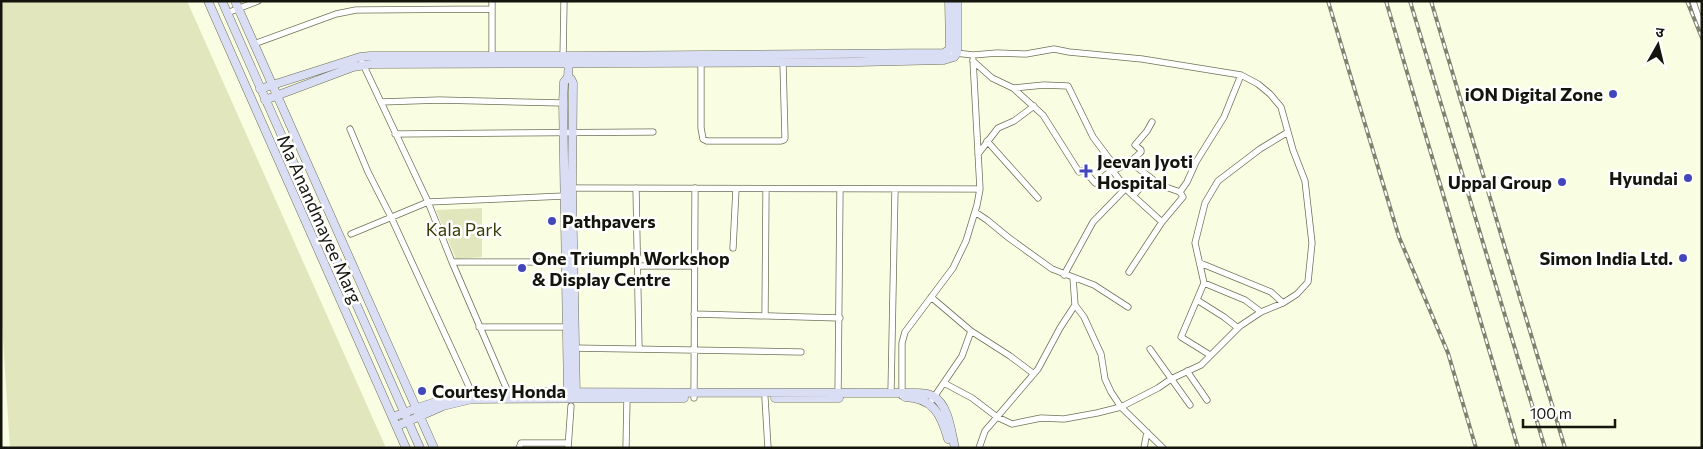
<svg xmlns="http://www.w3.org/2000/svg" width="1703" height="449" font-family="Commissioner,'Noto Sans Devanagari',sans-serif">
<rect width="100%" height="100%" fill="#f9fde1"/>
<path fill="#e1e6bc" d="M1,1H187L386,448H10L1,307Z
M482,208V257L456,259L436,210Z"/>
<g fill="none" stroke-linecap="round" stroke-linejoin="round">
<g stroke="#6e7159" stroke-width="7">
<path id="street" d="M492,1V56
M1693,1L1702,29
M227,13L258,1
M254,44L336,14L356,10L492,9
M563,59L564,1
M973,61L992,78L1013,88L1044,85L1068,86L1093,137L1117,169L1130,162L1160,185L1180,192L1187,182L1196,162L1224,117L1241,75
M362,62L428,202L452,262L508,392
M701,63V128L703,139L707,141H781L784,140L785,138L783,63
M1013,88L1043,115L1079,172L1084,170L1095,183L1115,168
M381,102L439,100L563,103
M350,129L368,172L391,217L472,393
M395,134L653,132
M987,141L1038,198
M978,154L998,128L1014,121L1034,106
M1130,162L1141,152V150L1135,145L1147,131L1152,122
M1112,170L1129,192L1162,222
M569,188L980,189
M636,188L639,349
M1133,196L1150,177
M975,212L987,220L1009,238L1052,269L1094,285L1128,307
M351,234L428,202L564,196
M733,248L736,189
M452,262H566
M1200,263L1271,292L1283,303
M638,266H694
M1129,272L1162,222L1183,197L1180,192
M1064,275L1093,222L1126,188
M1073,278L1075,305L1084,317L1101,354L1105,379L1111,392L1121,407L1163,448
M1204,283L1245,300L1261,312
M931,297L971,331L1010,356L1034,374
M1197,300L1224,317L1238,328
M694,314L840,318
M765,316L766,189
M479,327H567
M572,348L801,352
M1150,349L1190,405
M1210,355L1181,337L1204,283L1195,243L1205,203L1218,181L1260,149L1288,132
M1187,371L1207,400
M944,383L972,398L997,417L1012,424L1041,418L1064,419L1097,413L1121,407L1158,388L1171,379L1201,365L1240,326L1261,312L1283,303L1297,294L1308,282L1312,243L1305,181L1293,150L1281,107L1270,94L1258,84L1241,75L1142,59L1069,52L1054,49L1026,54L997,53L973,55L947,52
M891,392L895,189
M838,396L840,189
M902,396V343L905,332L953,268L966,241L977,205L980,189L973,60
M694,398L695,188
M765,398L768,448
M932,400L962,356L971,331
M519,448L521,443H568
M568,448L571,406
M626,448L627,398
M979,448L985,431L1038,369L1060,328L1075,305
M1144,448L1147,432"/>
</g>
<g stroke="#6e7159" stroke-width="9">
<path id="secondary" d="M208,1L406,448
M222,1L420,448
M235,1L434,448
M568,77L571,79L573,83L572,188L576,396
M260,89L360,57L370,56H580L944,53L950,49L949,1
M265,100L353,67L372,64L859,62L944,60L954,57L957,53V1
M568,396L563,103L564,82L568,77L569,60
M905,397C933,398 941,414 948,439
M775,398H839
M393,417C418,408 442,398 469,394C482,392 495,392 508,392L917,393C923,393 929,394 933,396C949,405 951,432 955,448
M397,426L443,406L472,399L684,398"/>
</g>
<use href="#street" stroke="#fff" stroke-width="5.5"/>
<use href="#secondary" stroke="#dadef4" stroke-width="8"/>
<g stroke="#808270" stroke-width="4">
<path id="rail" d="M1328,1L1399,237L1448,353L1476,448
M1386,1L1518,448
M1410,1L1545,448
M1431,1L1565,448
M1687,1L1702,38"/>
</g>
<use href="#rail" stroke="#fff" stroke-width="2" stroke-dasharray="5.5" stroke-linecap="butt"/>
</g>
<g fill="#4246bb" stroke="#fff" stroke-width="2">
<circle cx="1613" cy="94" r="5"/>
<path d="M1083.5 163.5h5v5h5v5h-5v5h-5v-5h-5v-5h5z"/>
<circle cx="1688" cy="178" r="5"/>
<circle cx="1562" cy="182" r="5"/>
<circle cx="552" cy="221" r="5"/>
<circle cx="1683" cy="258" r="5"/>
<circle cx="522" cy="268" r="5"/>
<circle cx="422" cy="391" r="5"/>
</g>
<g text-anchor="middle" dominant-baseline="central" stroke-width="5" stroke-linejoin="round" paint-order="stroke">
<g font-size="18" font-weight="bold" fill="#14150c" stroke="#fff" text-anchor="end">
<text x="1603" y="94">iON Digital Zone</text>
<text x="1097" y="161" text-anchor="start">Jeevan Jyoti<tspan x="1097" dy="21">Hospital</tspan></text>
<text x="1678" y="178">Hyundai</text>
<text x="1552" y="182">Uppal Group</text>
<text x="562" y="221" text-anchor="start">Pathpavers</text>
<text x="532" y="258" text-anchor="start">One Triumph Workshop<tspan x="532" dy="21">&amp; Display Centre</tspan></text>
<text x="1673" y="258">Simon India Ltd.</text>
<text x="432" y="391" text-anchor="start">Courtesy Honda</text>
</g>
<g font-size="18" fill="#14150c" stroke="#fff">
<text transform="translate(320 219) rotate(66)">Ma Anandmayee Marg</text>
</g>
<g font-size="18" fill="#373a02" stroke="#fff">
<text x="464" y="229">Kala Park</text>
</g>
</g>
<rect width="1703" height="449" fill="none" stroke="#14150c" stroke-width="5"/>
<g transform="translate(1658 45) rotate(8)" stroke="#ffffff" stroke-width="4" paint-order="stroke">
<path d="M0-4L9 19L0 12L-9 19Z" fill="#14150c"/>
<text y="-8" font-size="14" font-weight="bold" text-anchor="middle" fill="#14150c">उ</text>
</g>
<path d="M1523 419v8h92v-8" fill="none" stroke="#14150c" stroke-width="2.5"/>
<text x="1530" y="419" font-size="15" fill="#14150c" stroke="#ffffff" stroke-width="4" paint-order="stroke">100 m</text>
</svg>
